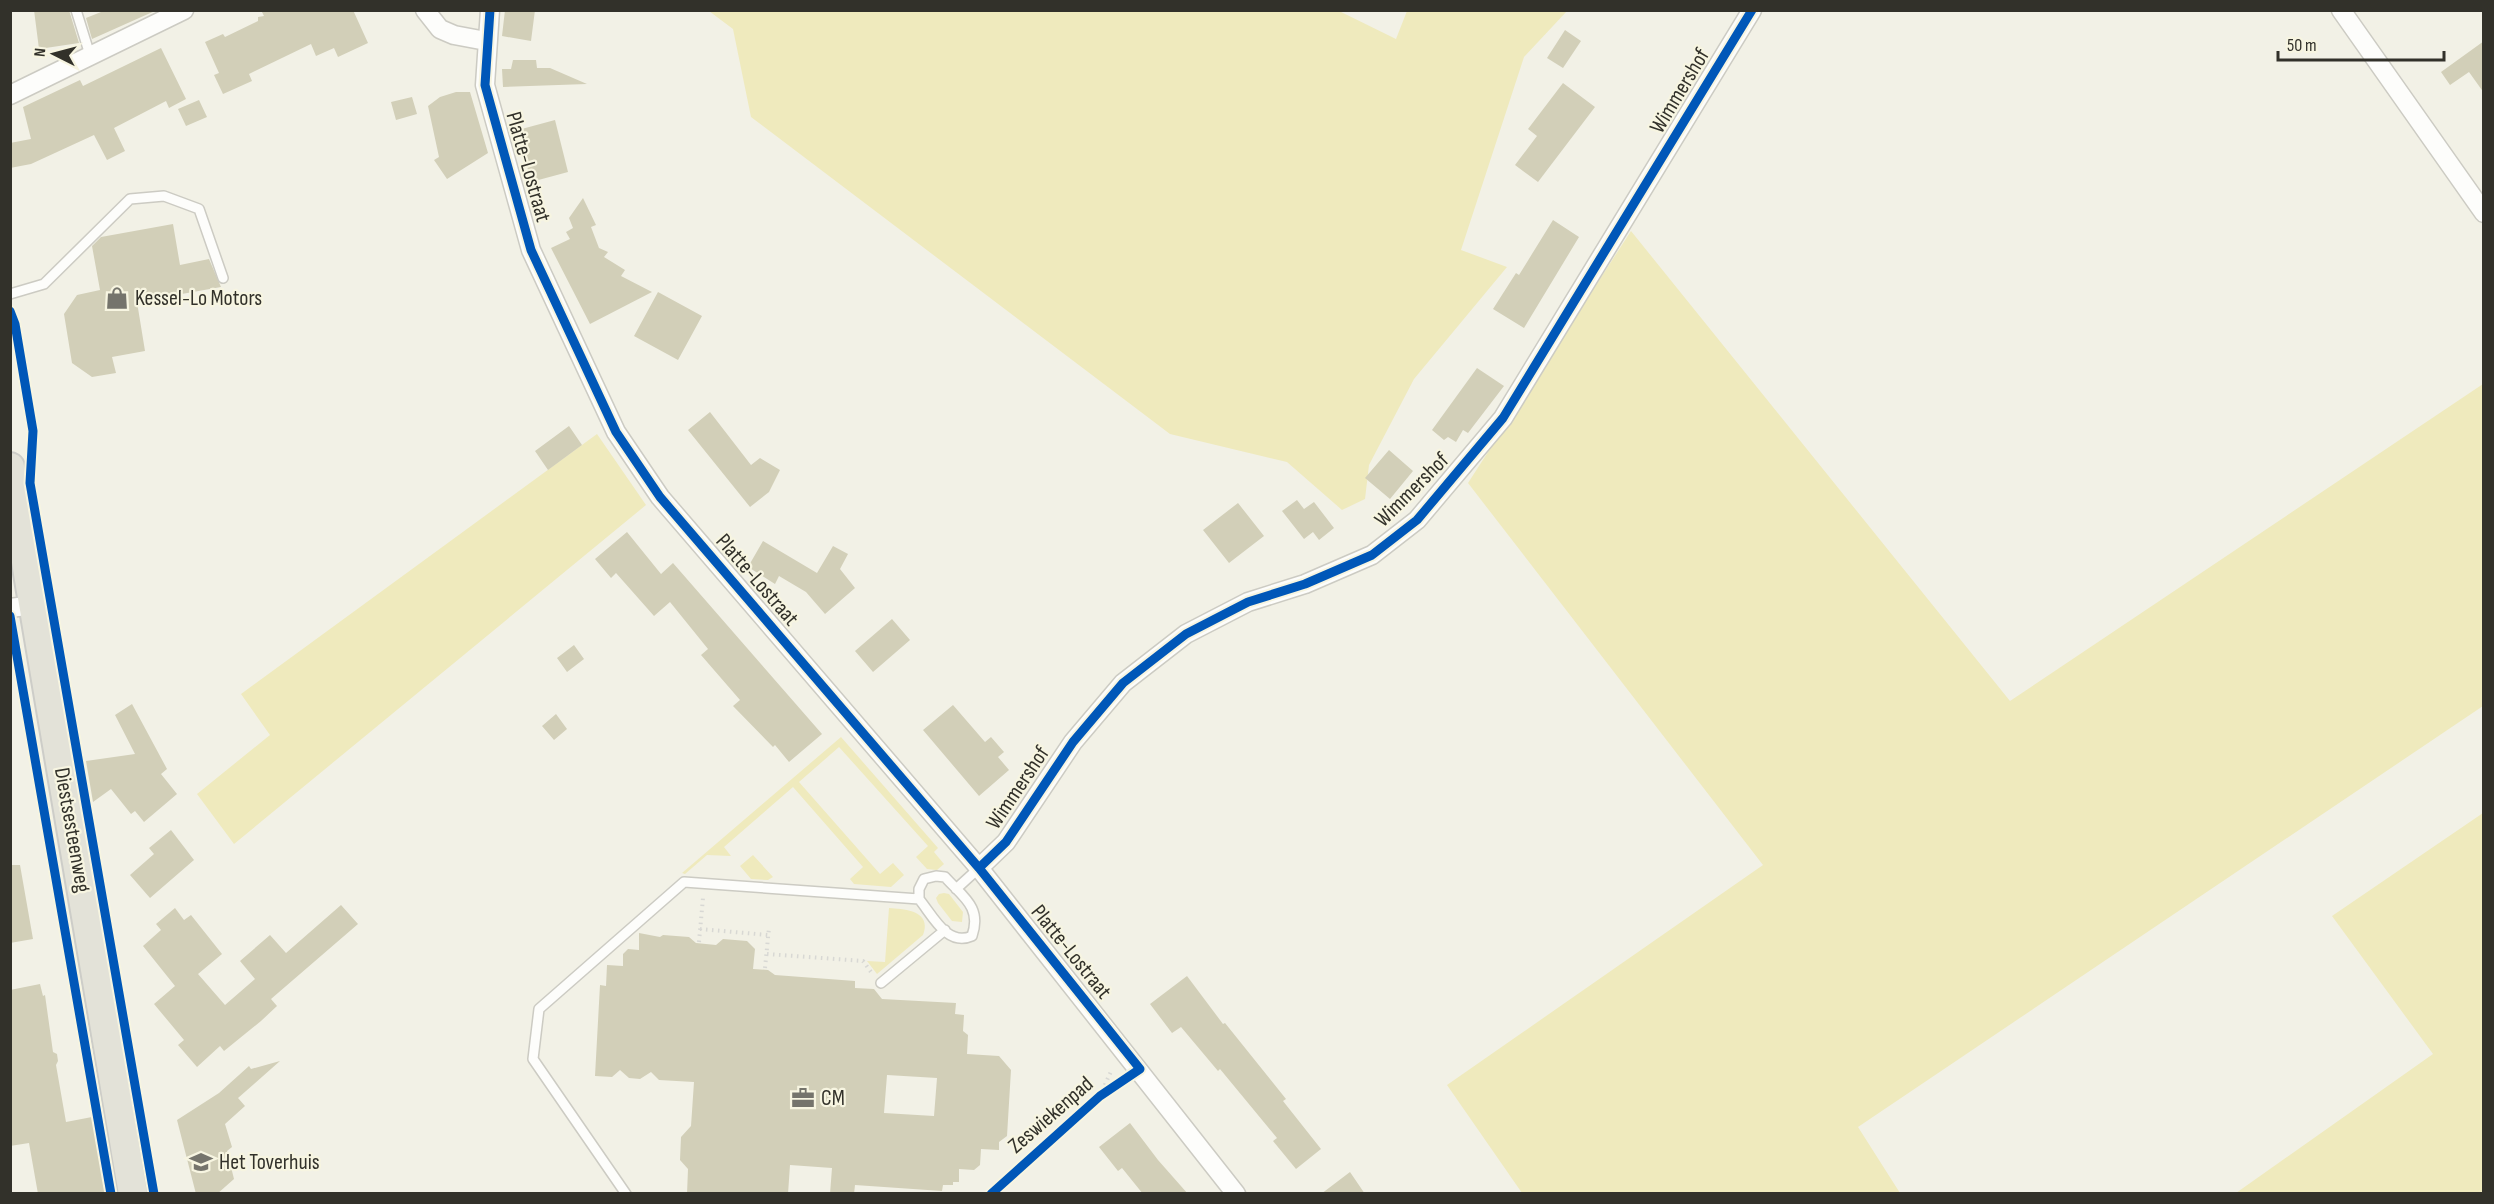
<svg xmlns="http://www.w3.org/2000/svg" width="2494" height="1204" font-family="'Sofia Sans Condensed',sans-serif">
<rect width="100%" height="100%" fill="#f2f1e6"/>
<path fill="#efeabd" d="M1337,10L1396,39L1407,11H1567L1524,57L1461,250L1507,267L1414,379L1369,465L1365,499L1342,510L1287,462L1170,434L751,117L733,29L709,11Z
M1631,231L2010,701L2483,384V706L1858,1127L1900,1193H1522L1447,1085L1763,865L1468,483Z
M597,434L646,505L234,844L197,794L270,735L241,694Z
M841,737L938,848L934,852L944,864L937,870L927,869L916,857L928,846L839,747L799,782L880,874L893,863L904,875L891,887L854,884L850,879L863,867L793,787L724,847L731,856L707,855L685,874L682,873Z
M2483,813V1193H2236L2433,1054L2332,916Z
M753,855L773,877L768,880L751,879L740,866Z
M944,893L949,894L963,912L962,922L952,921L938,903L936,898L939,894Z
M889,908C906,909 932,911 923,935L877,974L867,961L885,962Z"/>
<path fill="#d2cfb8" fill-rule="evenodd" d="M34,10H69L79,43L39,49Z
M106,10H157L92,39L86,18Z
M261,10H353L368,43L338,57L334,48L316,56L311,44L249,74L252,81L223,94L214,75L219,73L205,42L223,34L225,37L258,21V17L264,16Z
M505,10H535L531,41L502,36Z
M1565,30L1581,41L1563,68L1547,58Z
M2484,41V93L2469,72L2450,85L2441,72Z
M161,48L186,99L169,108L166,101L114,128L125,151L107,160L94,135L31,164L10,168V143L31,139L23,107L80,80L83,86Z
M513,60H536L537,68H550L587,84L503,87L502,69H511Z
M1563,83L1595,107L1538,182L1515,165L1537,136L1528,129Z
M456,92H470L488,153L447,179L434,160L439,157L428,106L440,97Z
M412,97L417,114L396,120L391,102Z
M199,100L207,117L186,126L178,109Z
M555,120L568,172L531,182L518,130Z
M583,198L596,225L591,227L599,248L608,252L604,257L625,270L621,276L652,292L590,324L551,248L570,239L566,232L573,228L569,218Z
M1553,220L1579,237L1524,328L1493,309L1516,273L1519,275Z
M173,224L180,265L209,259L221,287L137,302L145,351L112,357L116,373L92,377L72,363L64,314L77,295L100,290L92,246L101,237Z
M658,292L702,316L678,360L634,336Z
M1477,368L1504,386L1468,433L1463,430L1456,442L1448,437L1444,440L1432,430Z
M710,412L751,465L760,458L780,470L769,492L750,507L688,430Z
M569,426L582,445L548,470L535,451Z
M1389,450L1413,471L1390,499L1365,478Z
M1297,500L1304,509L1314,502L1334,528L1319,540L1313,532L1304,539L1282,511Z
M1238,503L1264,536L1229,563L1203,530Z
M627,532L661,574L673,563L822,734L789,762L775,745L773,747L733,706L740,700L701,655L708,649L670,602L654,616L616,573L611,578L595,559Z
M763,541L817,573L833,546L848,554L840,569L855,588L825,614L806,592L779,576L775,584L748,567Z
M892,619L910,640L873,672L855,651Z
M574,645L584,659L567,672L557,658Z
M132,704L167,769L161,774L177,794L144,822L135,811L131,814L111,789L93,802L86,761L135,754L115,715Z
M953,705L985,742L991,737L1004,752L998,757L1009,770L979,796L923,730Z
M556,714L567,729L554,740L542,726Z
M171,830L194,860L150,898L130,875L154,854L149,848Z
M10,865H20L33,939L10,943Z
M341,905L358,924L271,999L277,1006L261,1021L224,1051L220,1046L197,1067L178,1045L184,1040L154,1004L175,986L143,946L161,930L156,924L175,908L184,920L191,915L222,954L198,974L225,1005L255,979L240,961L270,935L286,953Z
M639,933L660,937L663,935L689,937L696,943L716,945L723,939L747,941L755,949L753,969L768,970L775,975L855,981V988L874,989L882,999L956,1003L955,1014L964,1015L963,1031L968,1035L967,1054L999,1056L1011,1070L1007,1136L999,1142V1150L981,1149L980,1165L974,1170L959,1169V1182H953V1185H943L942,1191L855,1185L854,1194H830L832,1168L790,1165L788,1194H687L688,1169L680,1160L681,1137L691,1126L694,1082L659,1080L651,1072L640,1079L629,1078L620,1070L612,1077L595,1076L600,985L606,986L607,965L623,966V954L628,949L639,950ZM887,1075L937,1078L934,1116L884,1113Z
M1187,976L1223,1024L1225,1023L1286,1099L1283,1101L1321,1149L1296,1169L1273,1141L1277,1138L1220,1069L1218,1071L1181,1027L1172,1033L1150,1004Z
M40,984L43,996L45,995L53,1052L57,1054L58,1061L56,1065L66,1122L92,1117L105,1194H38L29,1143L10,1146V990Z
M280,1061L238,1098L245,1106L225,1124L232,1147L227,1151L234,1179L217,1194H196L177,1120L219,1093L249,1066L251,1069Z
M1130,1123L1158,1160L1188,1194H1143L1122,1168L1118,1171L1099,1147Z
M1350,1172L1365,1194H1321Z"/>
<g fill="none" stroke-linecap="round" stroke-linejoin="round">
<g stroke="#cccbc3" stroke-width="12">
<path id="service" d="M76,10L90,55
M10,294L44,284L130,199L164,196L199,209L223,278
M936,876L945,877C963,897 982,907 972,936C947,947 933,916 919,899V889L924,879Z
M956,889L979,868
M881,983L945,930
M626,1194L533,1059L539,1009L684,882L919,899"/>
</g>
<g stroke="#cccbc3" stroke-width="21">
<path id="minor" d="M425,10L440,29L454,35L486,41
M490,10L485,85L531,250L616,432L660,497L979,868L1236,1194
M2341,10L2484,213
M10,95L184,10
M10,608L34,605
M979,868L1006,842L1073,742L1123,683L1186,634L1248,602L1305,584L1372,555L1417,520L1503,418L1752,10"/>
</g>
<g stroke="#cdcdc8" stroke-width="32">
<path id="primary" d="M10,467L133,1194"/>
</g>
<path stroke="#d8d8d4" stroke-width="4" stroke-dasharray="1.5 4.5" stroke-linecap="butt" d="M700,929L768,935
M699,942L703,898
M767,954L863,961L871,972
M765,968L769,928
M1100,1096L1112,1069"/>
<use href="#service" stroke="#fdfdfb" stroke-width="9"/>
<use href="#minor" stroke="#fdfdfb" stroke-width="18"/>
<use href="#primary" stroke="#e3e2d8" stroke-width="28"/>
<g stroke="#f7f5e1" stroke-width="13">
<path id="cycleway" d="M490,10L485,85L531,250L616,432L660,497L979,868L1140,1069L1100,1096L991,1194
M10,311L15,324L33,431L30,483L154,1194
M10,616L111,1194
M979,868L1006,842L1073,742L1123,683L1186,634L1248,602L1305,584L1372,555L1417,520L1503,418L1752,10"/>
</g>
<use href="#cycleway" stroke="#0057b8" stroke-width="9"/>
</g>
<defs>
<g id="shop-bare" transform="scale(1.8)"><path d="M-5-2.5h2.3a2.7 3.5 0 0 1 5.4 0H5L5.5 6h-11ZM-1.5-2.5h3a1.5 2.3 0 0 0-3 0Z" fill="#75746c" stroke="#f7f5e1" stroke-width="2.5" paint-order="stroke"/></g>
<g id="office-bare" transform="scale(1.8)"><path d="M-6-3h4V-5.5h4V-3h4V5H-6ZM-1-4.5V-3h2v-1.5ZM-6 0V1H6V0Z" fill="#75746c" stroke="#f7f5e1" stroke-width="2.5" paint-order="stroke"/></g>
<g id="school-bare" transform="scale(1.8)"><path d="M0-5L7-2L0 1L-7-2ZM-4 1L0 2.5L4 1V4Q0 6-4 4Z" fill="#75746c" stroke="#f7f5e1" stroke-width="2.5" paint-order="stroke"/></g>
</defs>
<g fill-rule="evenodd">
<use href="#shop-bare" x="117" y="298"/>
<use href="#office-bare" x="803" y="1098"/>
<use href="#school-bare" x="201" y="1162"/>
</g>
<g text-anchor="middle" dominant-baseline="central" stroke-width="4.5" stroke-linejoin="round" paint-order="stroke">
<g font-size="22" fill="#32312a" stroke="#f7f5e1">
<text transform="translate(1680 91) rotate(-59)">Wimmershof</text>
<text transform="translate(528 167) rotate(74)">Platte-Lostraat</text>
<text transform="translate(1412 490) rotate(-45)">Wimmershof</text>
<text transform="translate(757 580) rotate(49)">Platte-Lostraat</text>
<text transform="translate(1018 788) rotate(-56)">Wimmershof</text>
<text transform="translate(72 830) rotate(80)">Diestsesteenweg</text>
<text transform="translate(1071 952) rotate(51)">Platte-Lostraat</text>
<text transform="translate(1051 1115) rotate(-41)">Zeswiekenpad</text>
</g>
<g font-size="22" fill="#32312a" stroke="#f7f5e1" text-anchor="start">
<text x="135" y="298">Kessel-Lo Motors</text>
<text x="821" y="1098">CM</text>
<text x="219" y="1162">Het Toverhuis</text>
</g>
</g>
<rect width="2494" height="1204" fill="none" stroke="#32312a" stroke-width="24"/>
<g transform="translate(54 54) rotate(276)" stroke="#f7f5e1" stroke-width="4.5" paint-order="stroke">
<path d="M0-4.5L10 22L0 15L-10 22Z" fill="#32312a"/>
<text y="-9" font-size="16" font-weight="bold" text-anchor="middle" fill="#32312a">N</text>
</g>
<path d="M2278 51v9h166v-9" fill="none" stroke="#32312a" stroke-width="3"/>
<text x="2287" y="51" font-size="18" fill="#32312a" stroke="#f7f5e1" stroke-width="4.5" paint-order="stroke">50 m</text>
</svg>
